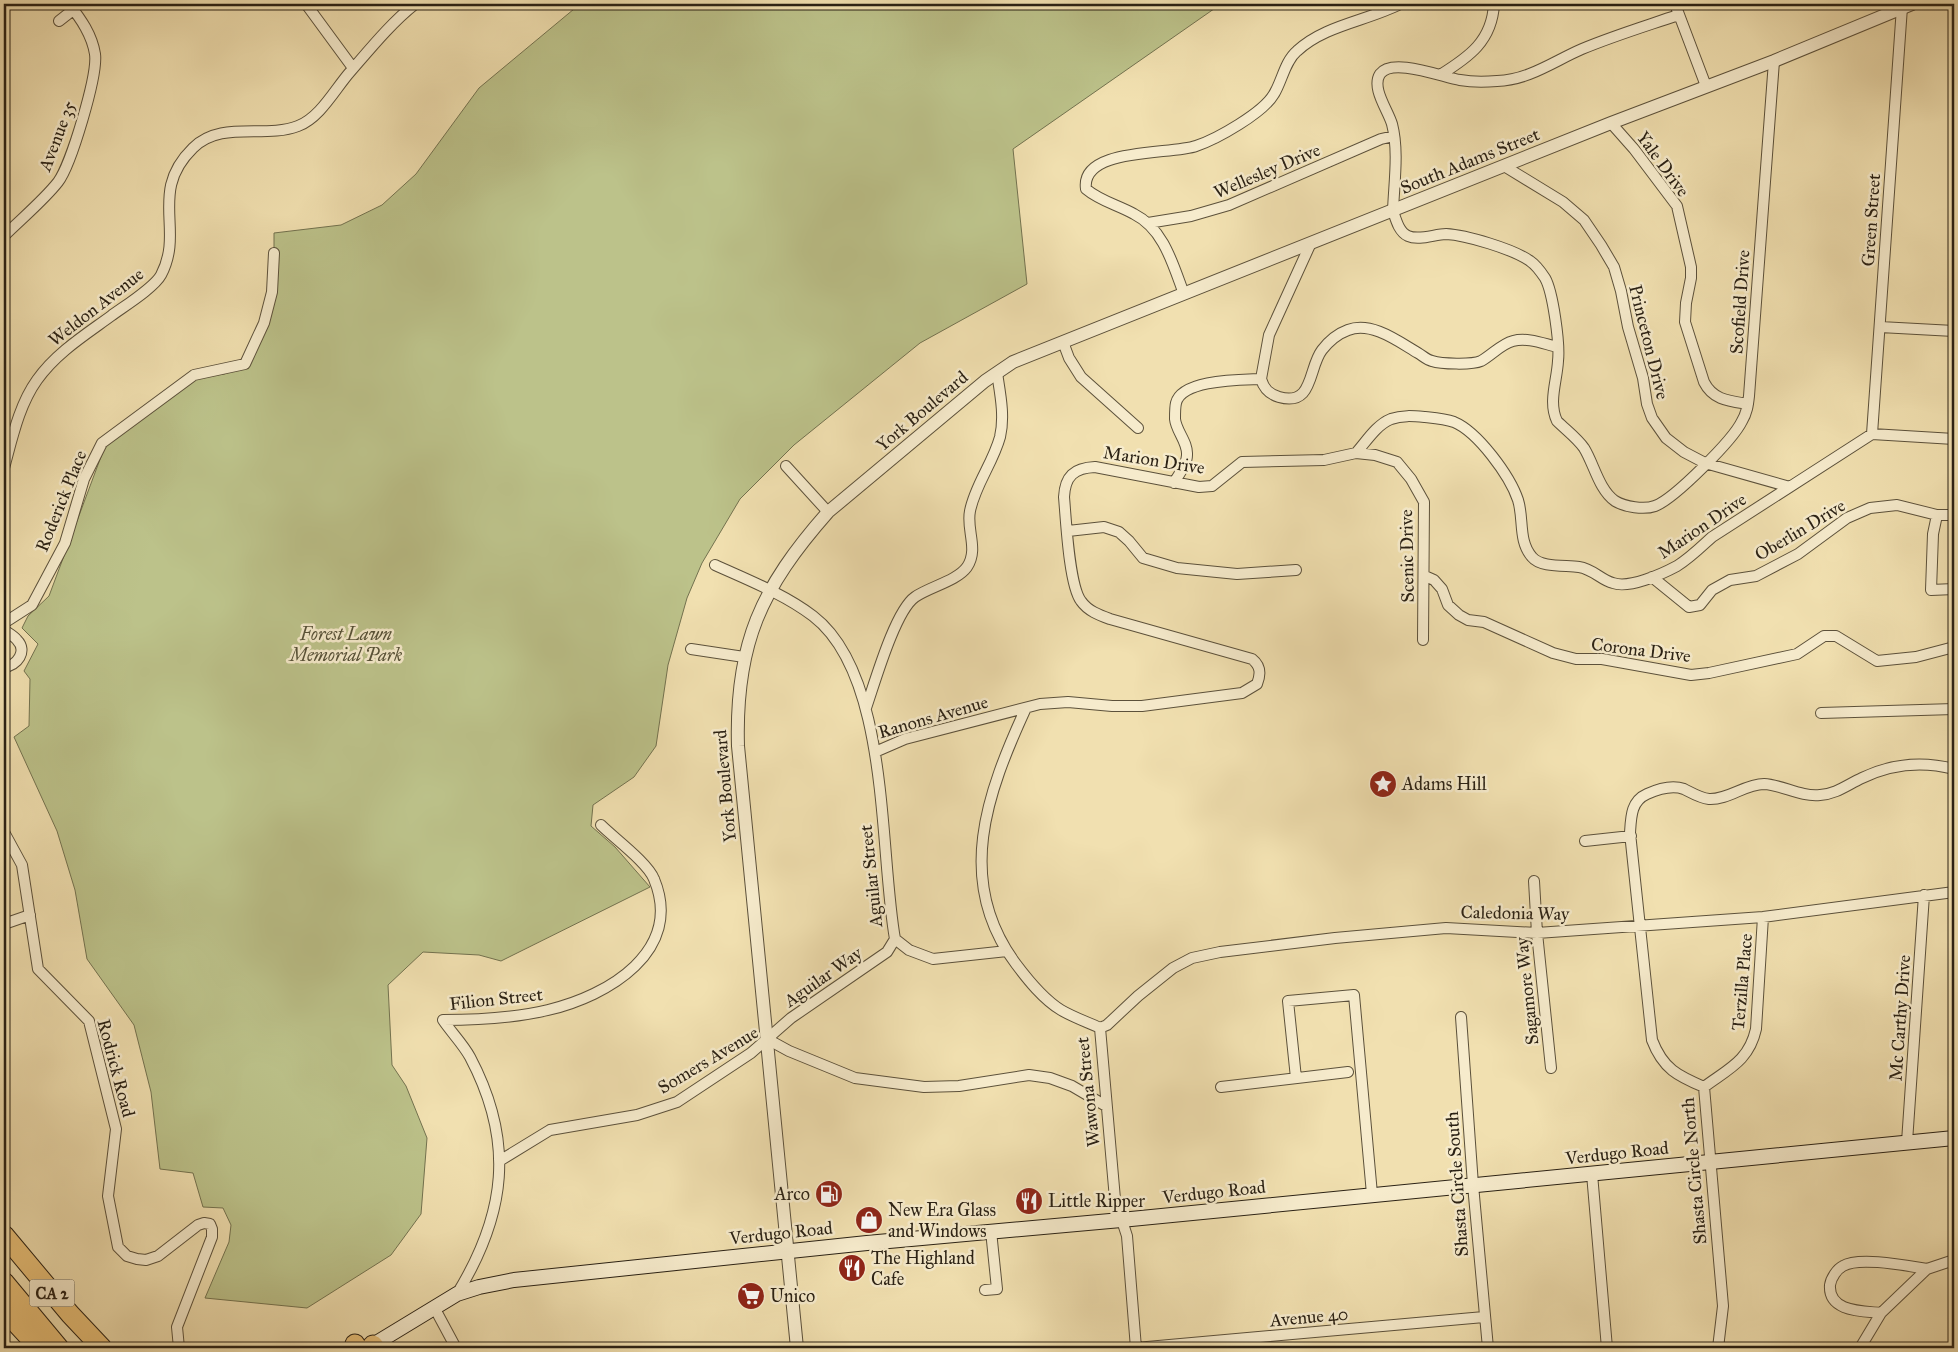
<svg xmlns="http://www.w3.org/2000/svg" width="1958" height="1352" font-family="'IM FELL Great Primer',serif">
<rect width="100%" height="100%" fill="#f1e0b0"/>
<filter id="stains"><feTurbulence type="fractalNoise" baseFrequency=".004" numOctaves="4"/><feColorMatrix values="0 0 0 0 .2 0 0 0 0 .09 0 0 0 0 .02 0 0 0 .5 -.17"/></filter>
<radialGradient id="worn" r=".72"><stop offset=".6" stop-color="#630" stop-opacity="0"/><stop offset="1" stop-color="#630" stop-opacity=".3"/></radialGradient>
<path fill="#bcc28a" stroke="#73724f" d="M580,4H1221L1013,149L1027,284L920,343L794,445L740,499L702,563L687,598L668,665L656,746L634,777L593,805L591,826L615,847L650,887L501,961L479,955L423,952L388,985L392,1065L406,1086L427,1138L421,1214L391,1255L307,1308L205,1298L229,1242L231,1225L223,1208L203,1207L193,1173L160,1169L151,1092L134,1025L87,959L75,890L57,831L14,737L29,726L30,679L24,671L38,644L22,628L28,616L49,596L105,446L196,377L224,374L238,369L254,350L274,278V233L341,225L382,205L416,174L479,88Z"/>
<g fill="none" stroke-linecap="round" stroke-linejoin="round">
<g stroke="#5c513b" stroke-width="12">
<path id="minor" d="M306,4L353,68
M1675,4L1706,86
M1678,15C1646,26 1613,36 1582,49C1554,61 1529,80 1497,81C1485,82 1471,82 1460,80C1442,77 1392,57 1380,74C1371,88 1388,110 1392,124C1399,151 1394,183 1393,211C1396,220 1399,232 1408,236C1419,241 1435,234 1446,234C1466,235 1513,249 1530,261C1536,265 1541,272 1545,278C1553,292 1560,344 1558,361C1557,381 1548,402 1557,421C1566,430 1577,438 1584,448C1594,464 1599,490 1615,501C1625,507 1644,510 1655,506C1674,499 1733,440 1742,421C1747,413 1748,405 1749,396L1774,61
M59,21L73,10
M1440,75C1469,57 1492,41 1494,4
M1611,123L1634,149L1677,206L1691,267V278L1686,303L1685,322L1704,382C1713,400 1729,401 1748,404
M1504,166L1563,202L1584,220L1601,245L1614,267L1621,291L1628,327L1643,378L1647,404L1652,418L1666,438L1684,452L1705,463L1790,487
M1148,223L1191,216L1229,205L1381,139L1394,136
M4,236C20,220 44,200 58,182C71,165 98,75 95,54C92,35 81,19 69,4
M1184,294C1173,265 1164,229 1134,214C1118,205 1100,201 1086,189C1080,147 1171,155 1196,146C1217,139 1263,113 1274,94C1282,81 1285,61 1297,51C1325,25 1367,21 1400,4
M1880,327L1954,331
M1063,342L1069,358L1081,377L1138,428
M1261,379C1264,389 1269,394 1279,397C1314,407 1308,368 1322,350C1329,341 1337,334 1348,330C1372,321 1399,342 1418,353C1423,356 1427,360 1432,361C1441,364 1472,365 1481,361C1492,355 1501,344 1513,341C1528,337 1544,344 1558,347
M1872,434L1902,7
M1356,453C1366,442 1376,425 1391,419C1402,415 1413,416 1425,417C1434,418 1445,419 1454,422C1478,432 1510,476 1518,500C1524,519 1518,541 1532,557C1541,568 1566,565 1579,567C1593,569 1601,580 1613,583C1629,589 1662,574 1677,566C1690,558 1701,547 1712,537L1872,434L1954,439
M786,466L828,512
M4,468C12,439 19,405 37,380C56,353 85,335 111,316C123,307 154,288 161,275C185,230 148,192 193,148C221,120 264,139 298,126C320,118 335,89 350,72C370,49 391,23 415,4
M1174,483C1178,475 1187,465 1187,455C1188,442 1176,431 1175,419C1175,414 1175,407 1176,403C1182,379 1242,380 1261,379L1269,335L1310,245
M1937,515L1933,534L1931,590L1954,589
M1068,531L1104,527L1119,532L1129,541L1143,558L1177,568L1237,574L1296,570
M715,565C748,580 784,594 813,616C890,675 879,849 895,939L909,950L933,959L1007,951
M1425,576L1434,580L1442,589L1448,605L1459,615L1468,620L1484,622L1553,653L1576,659H1602L1691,675L1709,673L1797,654L1824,636H1836L1877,661L1916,657L1954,647
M1652,577L1689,607L1700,605L1712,590L1730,580L1756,576L1798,554L1847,518L1870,508L1897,505L1937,515H1954
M4,623L32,605L65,543L84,479L102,443L194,375L245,364L264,323L272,292L274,253
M4,630C8,633 14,636 17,640C28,651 17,666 4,667
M691,649L744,657
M866,708C875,682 895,611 915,597C929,587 957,581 967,567C979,549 966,530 970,511C975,485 993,463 1000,437C1005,416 1000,393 997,373
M1026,708C987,793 954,881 1016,964C1028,980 1043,999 1061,1010C1073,1017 1087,1022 1100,1028L1115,1199L1127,1236L1136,1348
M1821,713L1954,709
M875,752L905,739L1040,704L1068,702L1112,706H1142L1242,693L1257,684C1261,674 1261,666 1252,659L1110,619C1099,615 1088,611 1081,601C1069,585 1066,519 1064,497C1065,476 1074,468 1095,467L1199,487L1212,486L1242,462L1324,460L1356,453L1375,455L1397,462L1411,479L1424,502L1423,640
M4,832L22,865L38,969L89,1021L116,1129L108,1196L118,1247L127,1256L137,1259L146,1260L158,1256L198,1225L204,1223L210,1224L212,1229V1237L177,1327L179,1348
M1585,841L1631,836
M1534,881L1537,933L1551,1068
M4,924L30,915
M1461,1017L1473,1185L1488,1348
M1100,1028L1107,1025L1138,996L1173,968L1192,958L1220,952L1335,938L1446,928L1537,933L1763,917L1954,892
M767,1039L789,1051L855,1078L924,1087L959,1086L1029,1075L1050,1078L1072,1086L1106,1106
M1296,1078L1288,1001L1354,995L1372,1194
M1221,1087L1348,1072
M1704,1087C1678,1076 1663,1069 1652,1040L1630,833C1631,817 1631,801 1647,794C1658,789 1673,785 1684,789C1692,793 1700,798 1709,799C1728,800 1745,784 1764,784C1783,785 1800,797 1820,795C1836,794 1847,785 1862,778C1891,764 1923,761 1954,769
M1704,1087L1723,1306L1718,1348
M1704,1087C1728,1069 1749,1061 1756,1029L1763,917
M1907,1142L1924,895
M501,1160L550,1130L637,1115L677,1102L751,1053L791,1018L887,952L895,939
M1592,1174L1607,1348
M985,1290L997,1289L991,1231
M457,1294C506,1214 515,1142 470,1057C463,1044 451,1032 443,1020C478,1020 514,1018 548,1010C608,996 684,951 654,879C648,863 614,838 601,825
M434,1307L456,1348
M1881,1313C1862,1311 1828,1312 1830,1285C1831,1278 1837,1269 1843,1266C1859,1256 1908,1266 1927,1269
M1136,1348L1484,1317
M1860,1348L1881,1313L1927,1269L1954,1260"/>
</g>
<g stroke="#5c513b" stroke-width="14">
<path id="tertiary" d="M797,1348L738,746C735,644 761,588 828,512L985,381L1013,362L1611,123L1774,61L1912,4"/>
</g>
<g stroke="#2a2114" stroke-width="16">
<path id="secondary" d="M371,1348L373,1345L457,1294L479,1287L514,1280L867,1243L1121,1220L1954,1138"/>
</g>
<g stroke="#2a2114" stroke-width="21">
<path id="motorway" d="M4,1235L70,1314L102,1348
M4,1282L59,1348
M4,1310L39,1348
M355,1344L357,1348
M373,1345L375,1348"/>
</g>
<use href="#minor" stroke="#f6ebcc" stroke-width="10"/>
<use href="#tertiary" stroke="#f6ebcc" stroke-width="12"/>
<use href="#secondary" stroke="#f6ebcc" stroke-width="14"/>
<use href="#motorway" stroke="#e8c078" stroke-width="19"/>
</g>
<defs>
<g id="sight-disc" transform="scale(1.4375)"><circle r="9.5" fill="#8f2418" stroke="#f6ebcc"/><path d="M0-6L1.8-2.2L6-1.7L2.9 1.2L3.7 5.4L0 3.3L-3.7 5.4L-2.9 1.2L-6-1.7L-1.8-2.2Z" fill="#fff"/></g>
<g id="fuel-disc" transform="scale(1.4375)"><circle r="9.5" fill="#8f2418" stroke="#f6ebcc"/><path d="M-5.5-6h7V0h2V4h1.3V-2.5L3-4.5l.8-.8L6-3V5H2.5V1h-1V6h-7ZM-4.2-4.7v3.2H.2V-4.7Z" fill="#fff"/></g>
<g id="restaurant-disc" transform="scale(1.4375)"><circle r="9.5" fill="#8f2418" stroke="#f6ebcc"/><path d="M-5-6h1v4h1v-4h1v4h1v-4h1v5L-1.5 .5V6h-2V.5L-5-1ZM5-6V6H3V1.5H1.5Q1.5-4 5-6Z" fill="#fff"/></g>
<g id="shop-disc" transform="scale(1.4375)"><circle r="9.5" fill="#8f2418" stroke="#f6ebcc"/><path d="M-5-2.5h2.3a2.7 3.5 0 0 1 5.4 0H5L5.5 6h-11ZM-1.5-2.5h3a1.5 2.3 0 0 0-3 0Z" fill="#fff"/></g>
<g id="supermarket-disc" transform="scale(1.4375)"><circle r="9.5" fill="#8f2418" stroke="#f6ebcc"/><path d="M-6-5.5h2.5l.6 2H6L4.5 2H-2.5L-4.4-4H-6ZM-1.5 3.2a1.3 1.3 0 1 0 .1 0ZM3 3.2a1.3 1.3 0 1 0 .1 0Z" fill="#fff"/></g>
</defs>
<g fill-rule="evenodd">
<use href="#sight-disc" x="1383" y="784"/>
<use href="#fuel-disc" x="829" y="1194"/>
<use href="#restaurant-disc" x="1029" y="1201"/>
<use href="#shop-disc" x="869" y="1220"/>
<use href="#restaurant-disc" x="852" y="1268"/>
<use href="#supermarket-disc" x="751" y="1296"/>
</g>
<g text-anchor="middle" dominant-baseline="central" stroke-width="5" stroke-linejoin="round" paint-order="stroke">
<rect fill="#f6ebcc" stroke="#675e4b" stroke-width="1" x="29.5" y="1279.5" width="45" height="27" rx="4"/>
<g font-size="16" font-weight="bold" fill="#2a2114">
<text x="52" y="1293">CA 2</text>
</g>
<g font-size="18" fill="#2a2114" stroke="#f6ebcc">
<text transform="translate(57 136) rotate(-69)">Avenue 35</text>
<text transform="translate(1470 161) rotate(-22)">South Adams Street</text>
<text transform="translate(1663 164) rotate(54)">Yale Drive</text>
<text transform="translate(1267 171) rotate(-23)">Wellesley Drive</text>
<text transform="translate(1871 220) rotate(-86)">Green Street</text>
<text transform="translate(1740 302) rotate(-86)">Scofield Drive</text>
<text transform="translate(96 307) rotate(-38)">Weldon Avenue</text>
<text transform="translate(1649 342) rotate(76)">Princeton Drive</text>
<text transform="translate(922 411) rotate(-40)">York Boulevard</text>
<text transform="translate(1154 460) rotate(9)">Marion Drive</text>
<text transform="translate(61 501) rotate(-68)">Roderick Place</text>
<text transform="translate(1702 526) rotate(-34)">Marion Drive</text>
<text transform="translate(1800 530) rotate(-31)">Oberlin Drive</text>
<text transform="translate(1407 556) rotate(-91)">Scenic Drive</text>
<text transform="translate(1641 650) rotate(7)">Corona Drive</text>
<text transform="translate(933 717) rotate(-16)">Ranons Avenue</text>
<text transform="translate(725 786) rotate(-95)">York Boulevard</text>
<text transform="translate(871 876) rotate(-96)">Aguilar Street</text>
<text transform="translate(1515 913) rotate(1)">Caledonia Way</text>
<text transform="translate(823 977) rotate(-35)">Aguilar Way</text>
<text transform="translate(1742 982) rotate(-85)">Terzilla Place</text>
<text transform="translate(1527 991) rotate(-96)">Sagamore Way</text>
<text transform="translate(496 999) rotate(-6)">Filion Street</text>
<text transform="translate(1900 1018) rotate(-86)">Mc Carthy Drive</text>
<text transform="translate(708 1060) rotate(-31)">Somers Avenue</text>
<text transform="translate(116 1068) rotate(75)">Rodrick Road</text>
<text transform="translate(1088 1092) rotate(-96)">Wawona Street</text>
<text transform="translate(1617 1153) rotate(-6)">Verdugo Road</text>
<text transform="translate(1694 1171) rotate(-95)">Shasta Circle North</text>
<text transform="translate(1457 1184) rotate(-94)">Shasta Circle South</text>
<text transform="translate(1214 1192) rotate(-6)">Verdugo Road</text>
<text transform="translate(781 1233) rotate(-6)">Verdugo Road</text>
<text transform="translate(1309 1317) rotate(-5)">Avenue 40</text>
</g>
<g font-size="18" font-style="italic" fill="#565137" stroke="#f6ebcc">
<text x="346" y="634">Forest Lawn<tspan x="346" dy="21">Memorial Park</tspan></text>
</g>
<g font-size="18" fill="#2a2114" stroke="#f6ebcc" text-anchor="start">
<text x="1402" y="784">Adams Hill</text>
<text x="810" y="1194" text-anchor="end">Arco</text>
<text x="1048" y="1201">Little Ripper</text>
<text x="888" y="1210">New Era Glass<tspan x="888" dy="21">and Windows</tspan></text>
<text x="871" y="1258">The Highland<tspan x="871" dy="21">Cafe</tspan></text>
<text x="770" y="1296">Unico</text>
</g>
</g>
<rect width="1958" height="1352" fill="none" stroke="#f1e0b0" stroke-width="20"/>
<rect x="5" y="5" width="1948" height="1342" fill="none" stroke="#2a2114" stroke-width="2.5"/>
<rect x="10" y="10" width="1938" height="1332" fill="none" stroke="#2a2114"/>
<rect width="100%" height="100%" filter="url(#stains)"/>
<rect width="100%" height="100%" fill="url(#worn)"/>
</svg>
